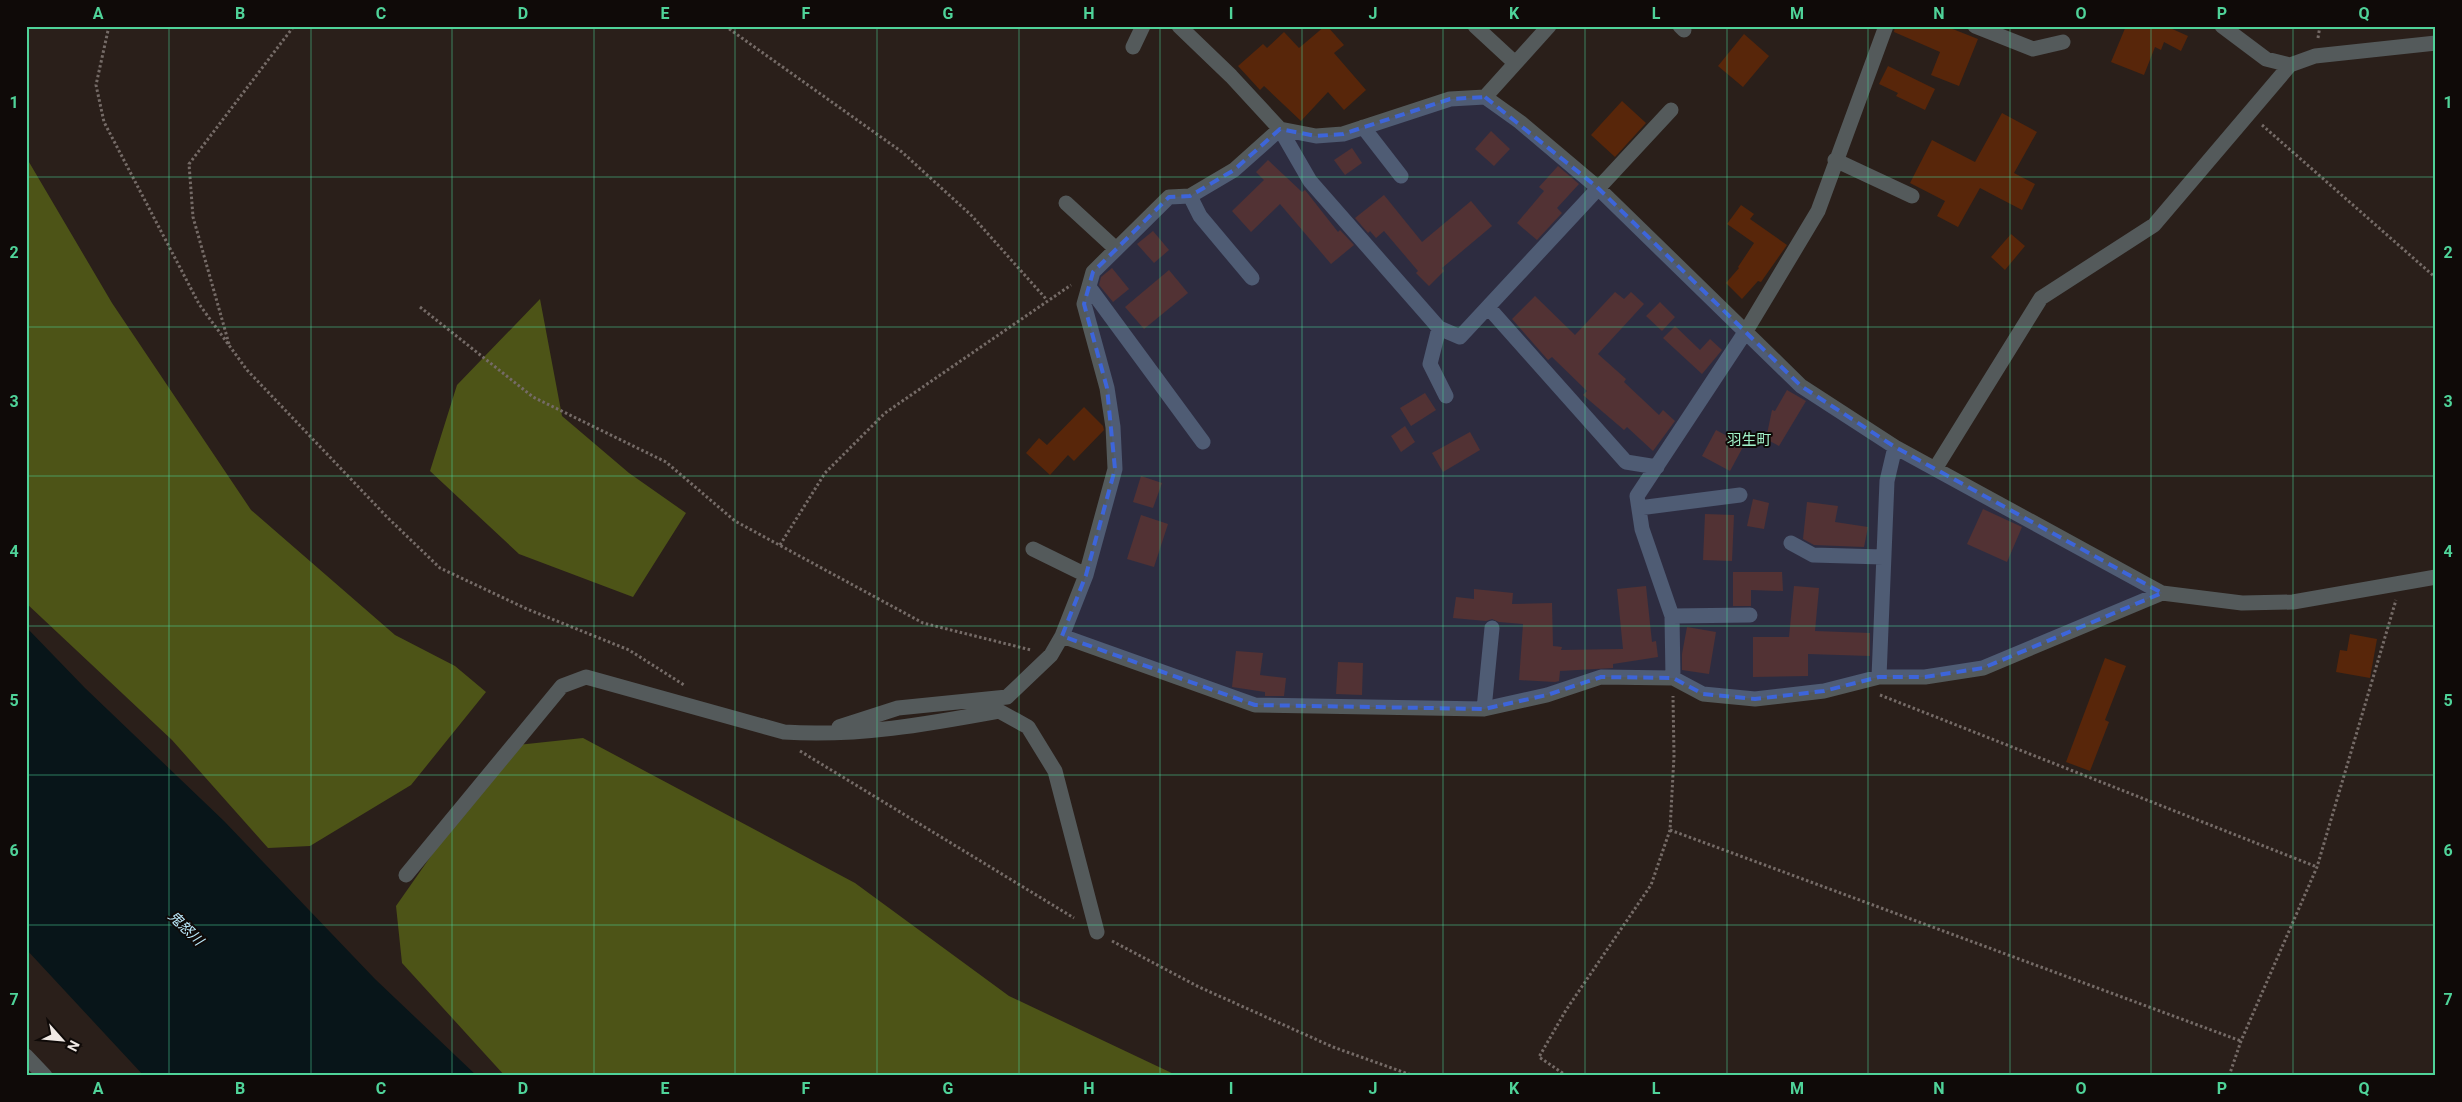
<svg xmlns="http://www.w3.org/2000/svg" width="2462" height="1102" font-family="Roboto,'Noto Sans JP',sans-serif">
<rect width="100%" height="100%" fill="#2a1f1a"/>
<path fill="#4d5417" d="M26,157L112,303L251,510L395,635L455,666L486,692L411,785L310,846L268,848L172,740L26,603Z
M540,299L562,416L629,473L686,513L633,597L519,554L430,471L457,385Z
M583,738L855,883L1009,996L1178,1076H505L402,963L396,906L508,746Z"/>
<path fill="#081519" d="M26,627L85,688L224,821L375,979L477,1076H144L26,949Z"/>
<path fill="#58260a" d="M1325,26H1327L1344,45L1334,53L1366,90L1344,110L1328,92L1301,121L1264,86L1260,90L1238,66L1263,44L1267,48L1284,32L1299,48Z
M1895,26H1945L1978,39L1959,86L1931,75L1940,52L1894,32Z
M2126,26H2171L2170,28L2188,36L2181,51L2164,42L2161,50L2155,47L2144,75L2111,62Z
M1744,34L1769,56L1743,87L1718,66Z
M1888,66L1935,89L1925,110L1896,96L1898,93L1879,84Z
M1622,101L1646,123L1615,157L1591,135Z
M2002,113L2037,132L2014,173L2035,184L2022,210L1980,188L1958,227L1937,216L1945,201L1910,183L1932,140L1975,162Z
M1491,131L1510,149L1494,166L1475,149Z
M1352,148L1362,163L1345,175L1334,160Z
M1268,160L1302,192L1305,190L1338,232L1340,230L1354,245L1331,264L1280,204L1251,232L1232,211L1264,180L1256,172Z
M1558,166L1579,184L1557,208L1562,213L1537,240L1517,223L1544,191L1539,187Z
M1384,195L1422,242L1471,201L1492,226L1442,268L1444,271L1429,286L1416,273L1418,271L1384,231L1376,238L1370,231L1368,233L1355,218Z
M1741,205L1754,214L1750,219L1787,245L1761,282L1758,281L1742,299L1726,283L1739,268L1738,267L1754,243L1727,224Z
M1153,231L1169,250L1154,263L1137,244Z
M2011,234L2025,246L2005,270L1991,257Z
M1112,268L1129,289L1113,302L1099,285L1101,277Z
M1169,270L1188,293L1144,329L1125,307Z
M1615,292L1624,299L1631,292L1644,304L1598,354L1626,379L1624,382L1659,415L1663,410L1675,421L1653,451L1627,427L1624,430L1583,395L1587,391L1552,357L1548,360L1512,319L1535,296L1575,335Z
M1660,302L1675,317L1662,331L1646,316Z
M1675,326L1700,350L1710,339L1722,350L1702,374L1663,338Z
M1787,390L1806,401L1779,446L1766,439L1772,410L1775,411Z
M1425,393L1436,410L1411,426L1400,408Z
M1084,407L1103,426L1104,430L1074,461L1068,455L1050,475L1026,453L1039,438L1047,445Z
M1405,426L1415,442L1401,452L1391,436Z
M1716,430L1744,445L1730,471L1702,456Z
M1470,432L1480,450L1443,472L1432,453Z
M1141,476L1162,483L1153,508L1133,502Z
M1753,499L1769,503L1764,529L1747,526Z
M1807,502L1838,506L1835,522L1868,527L1864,547L1814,545L1803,539Z
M1983,509L2022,527L2007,562L1967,544Z
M1705,514L1734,515L1732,561L1703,560Z
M1141,515L1168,524L1154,567L1127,559Z
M1733,572H1782L1783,591L1751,590V606H1733Z
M1646,586L1652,642L1656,641L1658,657L1613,664V668L1560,671L1559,681L1555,682L1519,680L1523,624L1499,622L1492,619L1486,621L1453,618L1456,597L1474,599V589L1513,593L1512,604L1552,603L1553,646L1562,647L1561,650L1623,649L1617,589Z
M1794,586L1819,588L1815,631L1870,633V656L1808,654V676L1753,677V637H1789Z
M1687,627L1716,632L1709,674L1682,670V654Z
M2350,634L2377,639L2370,678L2336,672L2340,650L2347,651Z
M1236,651L1263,653L1260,675L1286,678L1284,696H1265V692L1232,687Z
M2105,658L2126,666L2105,720L2109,722L2090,771L2066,762Z
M1338,662L1363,663L1362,695L1336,694Z"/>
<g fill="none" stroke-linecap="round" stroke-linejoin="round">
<path stroke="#756b67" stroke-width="3" stroke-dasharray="2.5 2.5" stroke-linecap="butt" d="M109,26L96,85L104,122L199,304L247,370L387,517L440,568L527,609L629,650L684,685
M725,26L902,152L972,216L1047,300
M2318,38L2320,26
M2262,125L2436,278
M420,307L533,397L666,462L735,521L923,623L1031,650
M229,344L193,217L189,164L294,26
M780,545L825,473L885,413L1071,285
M1880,695L2317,867
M800,751L1074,918
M1670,830L2241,1041
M1112,941L1199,987L1333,1047L1414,1076
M1567,1076L1539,1057L1566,1010L1651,885L1670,830L1674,756L1673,696
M2229,1076L2241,1041L2317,867L2396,600"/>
<path stroke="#545a5b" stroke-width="15" d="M1179,26L1231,76L1280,129L1310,181L1439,328L1460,337L1671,110
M1475,26L1515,63
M1680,26L1684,30
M1975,26L2033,49L2063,42
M2222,26L2266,59L2290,65
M1133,47L1143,26
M1485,97L1549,26
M1363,127L1401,176
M1280,129L1316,136L1343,134L1450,99L1485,97L1520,122L1597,187L1801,386L1895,447L2162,593L2242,603L2293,602L2436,577
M1835,160L1912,196
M1190,196L1200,216L1252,278
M1066,203L1116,249
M1089,287L1203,442
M1488,307L1626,462L1657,467
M1439,328L1430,364L1446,396
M1935,469L2041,298L2154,225L2290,65L2315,56L2436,43
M1639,508L1740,495
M1791,543L1813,555L1883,557
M1033,549L1086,575
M1672,616L1750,615
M1062,636L1255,705L1484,709L1547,695L1601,677L1673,678L1703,694L1755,699L1824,691L1879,677H1925L1983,668L2162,593
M1879,677L1887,481L1895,447
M1673,678L1672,616L1642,529L1637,496L1746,331L1818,211L1886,26
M1484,709L1492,628
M839,727L898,708L1007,697L1051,655L1062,636L1086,575L1115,469L1113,427L1107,388L1084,304L1093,272L1169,197L1190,196L1234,170L1280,129
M406,875L562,686L586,677L784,732C857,737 928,724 999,711L1028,727L1055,771L1097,932
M26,1056L45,1076"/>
</g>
<path fill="#3d65da" fill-opacity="0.2" stroke="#3d65da" stroke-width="4" stroke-dasharray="10 6" stroke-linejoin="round" d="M1485,97L1597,187L1801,386L1895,447L2162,593L1983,668L1925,677H1879L1824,691L1755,699L1703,694L1673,678L1601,677L1547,695L1484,709L1255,705L1062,636L1086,575L1115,469L1107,388L1084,304L1093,272L1169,197L1190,196L1234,170L1280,129L1316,136L1343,134L1450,99Z"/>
<path fill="none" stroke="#4fd399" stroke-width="1" stroke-opacity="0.55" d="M169,26V1076M311,26V1076M452,26V1076M594,26V1076M735,26V1076M877,26V1076M1019,26V1076M1160,26V1076M1302,26V1076M1443,26V1076M1585,26V1076M1727,26V1076M1868,26V1076M2010,26V1076M2151,26V1076M2293,26V1076M26,177H2436M26,327H2436M26,476H2436M26,626H2436M26,775H2436M26,925H2436"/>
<g text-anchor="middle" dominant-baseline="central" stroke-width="4" stroke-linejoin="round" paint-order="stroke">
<g font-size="14" font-style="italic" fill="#bcebfd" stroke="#0f0a08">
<text transform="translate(186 928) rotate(44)">鬼怒川</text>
</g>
<g font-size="15" fill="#a2f4ca" stroke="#0f0a08">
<text x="1749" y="440">羽生町</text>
</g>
</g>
<rect width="2462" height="1102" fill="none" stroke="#0f0a08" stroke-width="55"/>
<g transform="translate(62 1040) rotate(117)" stroke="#0f0a08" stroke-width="4" paint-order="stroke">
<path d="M0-4L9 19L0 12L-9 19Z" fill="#f0e9e5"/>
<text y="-8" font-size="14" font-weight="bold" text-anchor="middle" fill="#f0e9e5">N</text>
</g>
<rect x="28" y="28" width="2406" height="1046" fill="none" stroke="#4fd399" stroke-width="2"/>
<g font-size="16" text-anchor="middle" font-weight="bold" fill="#4fd399">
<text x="98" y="19">A</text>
<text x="240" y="19">B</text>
<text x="381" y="19">C</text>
<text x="523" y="19">D</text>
<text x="665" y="19">E</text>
<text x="806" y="19">F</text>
<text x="948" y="19">G</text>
<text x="1089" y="19">H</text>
<text x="1231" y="19">I</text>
<text x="1373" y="19">J</text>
<text x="1514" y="19">K</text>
<text x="1656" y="19">L</text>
<text x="1797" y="19">M</text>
<text x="1939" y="19">N</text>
<text x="2081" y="19">O</text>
<text x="2222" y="19">P</text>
<text x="2364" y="19">Q</text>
<text x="14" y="108">1</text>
<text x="2448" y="108">1</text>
<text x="14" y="258">2</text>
<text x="2448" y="258">2</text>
<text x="14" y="407">3</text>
<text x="2448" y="407">3</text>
<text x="14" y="557">4</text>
<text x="2448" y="557">4</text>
<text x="14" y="706">5</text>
<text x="2448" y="706">5</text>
<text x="14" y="856">6</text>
<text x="2448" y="856">6</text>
<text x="14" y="1005">7</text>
<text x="2448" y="1005">7</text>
<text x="98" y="1094">A</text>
<text x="240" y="1094">B</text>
<text x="381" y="1094">C</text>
<text x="523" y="1094">D</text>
<text x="665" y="1094">E</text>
<text x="806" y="1094">F</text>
<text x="948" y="1094">G</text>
<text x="1089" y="1094">H</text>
<text x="1231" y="1094">I</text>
<text x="1373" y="1094">J</text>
<text x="1514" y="1094">K</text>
<text x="1656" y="1094">L</text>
<text x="1797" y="1094">M</text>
<text x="1939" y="1094">N</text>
<text x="2081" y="1094">O</text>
<text x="2222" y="1094">P</text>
<text x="2364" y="1094">Q</text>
</g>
</svg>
